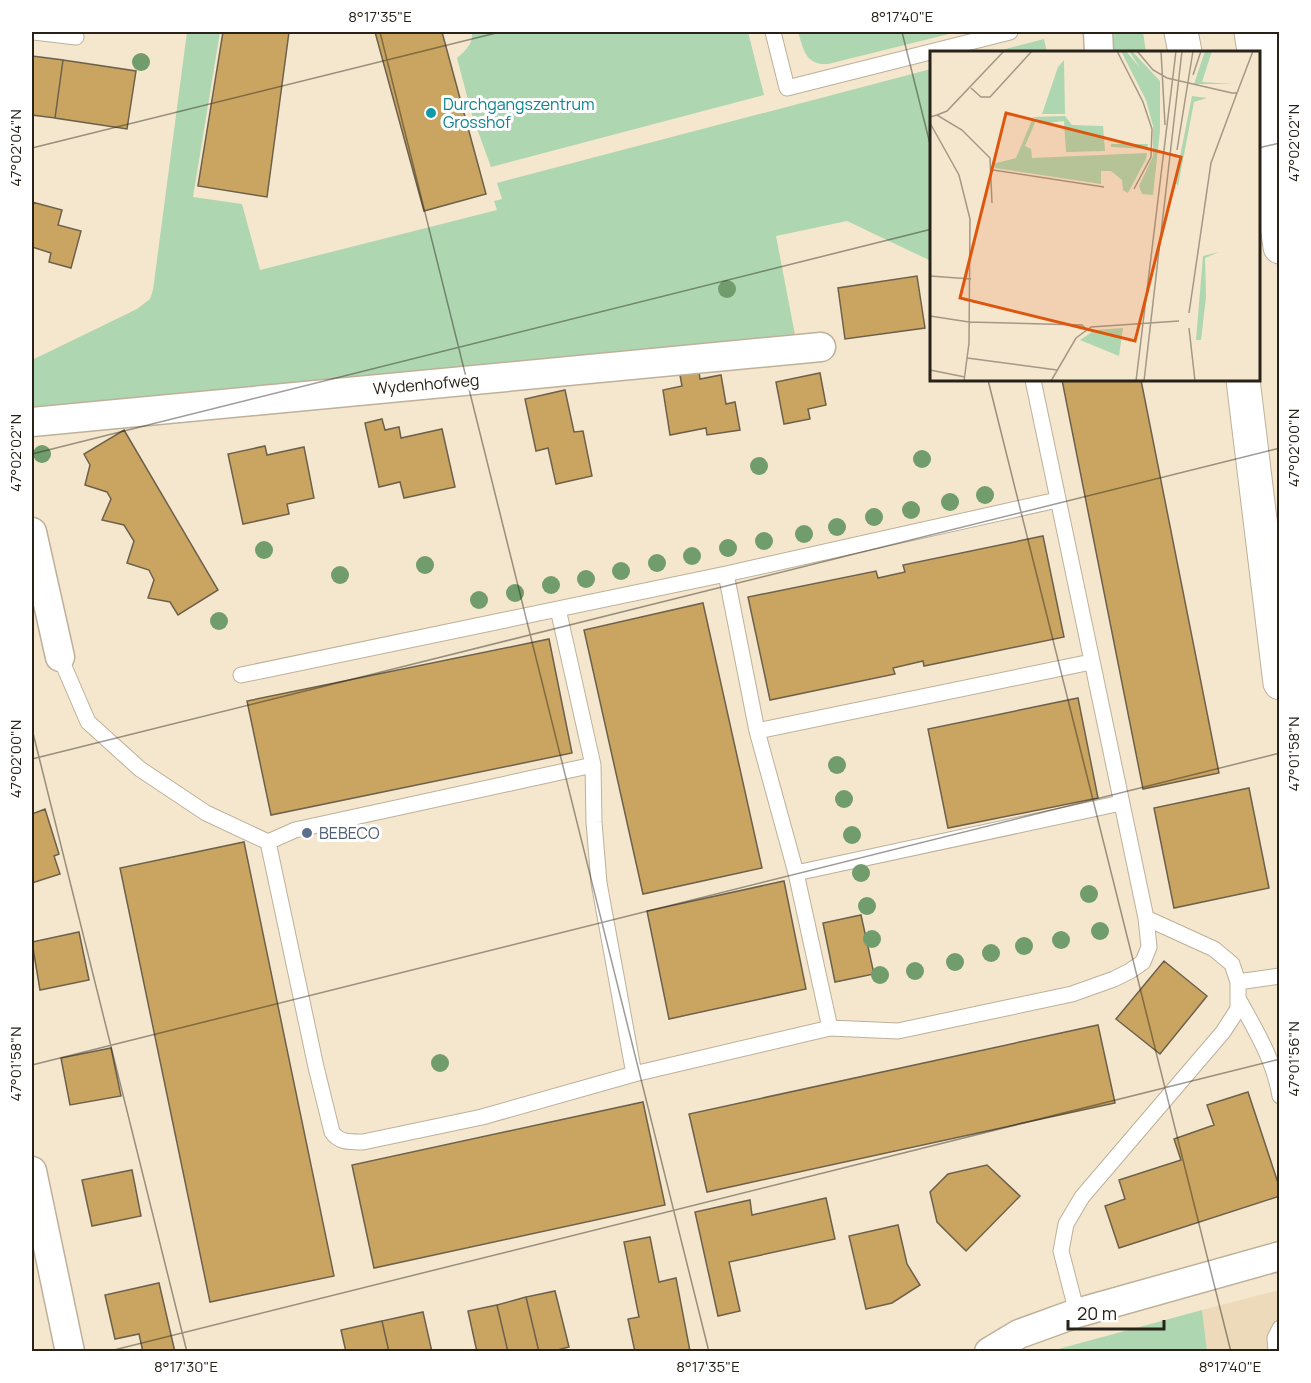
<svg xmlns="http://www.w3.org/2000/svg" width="1311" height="1383" font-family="Manrope,sans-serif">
<rect width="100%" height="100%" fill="#f5e7ce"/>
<path fill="#ecdaba" d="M1279,1290V1351H1207L1202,1310Z"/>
<path fill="#aed6b0" d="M187,32H220L193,197L242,204L260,270L497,210L494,201L502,199L497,183L931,69V261L847,221L776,236L795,335L32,414V360L137,309L150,299L153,290Z
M472,32H748L764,95L491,167L472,115L457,58C466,50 473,44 472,32Z
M798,32H957L828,64C805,65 804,50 798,32Z
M1114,32H1143L1146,52H1114Z
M1044,39L1047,52H994Z
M1202,1310L1207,1351H1051Z"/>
<path fill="#caa562" stroke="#6d614b" stroke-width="1.5" d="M223,32H289L267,197L198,186Z
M375,32H442L486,194L424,211Z
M32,56L63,60L55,118L32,115Z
M63,60L136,71L127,129L55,118Z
M32,202L62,210L58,225L81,231L71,268L49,262L51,253L32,247Z
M917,276L925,328L845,339L838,288Z
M699,371L700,379L721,375L726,404L735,402L740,430L707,435L706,428L670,435L663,390L682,386L680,375Z
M820,373L826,405L808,409L810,419L784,424L776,382Z
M1062,380H1141L1219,773L1143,789Z
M565,390L574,432L583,431L592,476L556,484L548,448L536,451L525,399Z
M382,419L385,430L399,427L401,438L442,429L455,487L404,498L400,482L379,487L365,423Z
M124,430L218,590L178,615L170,602L148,598L154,580L149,570L127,563L134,541L124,525L102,520L111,499L107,492L85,485L90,465L84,454Z
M265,446L267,455L304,447L314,498L287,504L289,514L243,524L228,454Z
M1043,536L1064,637L924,666L923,661L893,668L895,674L770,700L748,597L876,571L878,578L905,572L903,565Z
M703,603L762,868L643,894L584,630Z
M549,639L572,753L271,815L247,701Z
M1078,698L1098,798L948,828L928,729Z
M1249,788L1269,888L1174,908L1154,808Z
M45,809L59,854L54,856L60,874L32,883V814Z
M244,842L334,1276L210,1302L120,868Z
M784,881L806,989L669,1019L647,911Z
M861,915L874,974L835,982L823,923Z
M79,932L89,980L40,990L32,942Z
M1164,961L1207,996L1160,1054L1116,1019Z
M1098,1025L1115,1103L707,1192L689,1114Z
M111,1048L121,1096L70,1105L61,1058Z
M1248,1092L1280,1189V1196L1119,1248L1105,1206L1125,1199L1119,1180L1181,1160L1174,1139L1214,1125L1207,1105Z
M643,1102L665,1205L374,1268L352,1165Z
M987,1165L1020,1196L966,1251L937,1222L930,1192L948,1174Z
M132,1170L141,1216L92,1226L82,1180Z
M826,1198L835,1239L729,1262L740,1311L718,1316L695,1212L750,1200L752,1215Z
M898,1225L907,1264L920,1285L892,1303L866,1309L849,1236Z
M650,1237L659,1282L676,1278L690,1351L635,1352L628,1319L639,1317L624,1242Z
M159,1283L175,1352H143L139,1334L115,1339L105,1295Z
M555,1291L569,1347L550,1352H539L526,1297Z
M526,1297L539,1352H508L497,1305Z
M497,1305L508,1352H477L468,1311Z
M423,1312L432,1352H389L382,1321Z
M382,1321L389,1352H346L341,1330Z"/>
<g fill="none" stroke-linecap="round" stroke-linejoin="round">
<g stroke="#beb099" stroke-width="17">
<path id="service" d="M34,32L76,37
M773,32L787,88L1010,32
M726,574L757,731L796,873L830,1028
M558,609L593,765L594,822L599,883L634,1074
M60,657L88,722L140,769L206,813L268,842L295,830L593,765
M241,675L726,574L1057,500
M757,731L1091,662
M268,842L316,1067L332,1132C339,1143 351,1142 363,1142L482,1117L634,1074L830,1028L898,1031L1072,994L1114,979L1130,971L1143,962L1149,947L1146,918L1033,380
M796,873L1121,803
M1238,982L1280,976
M1239,1000C1256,1031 1274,1060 1280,1096
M1077,1313L1061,1251L1066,1224L1082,1197L1223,1032L1238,1009V982L1232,964L1214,949L1146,918
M1276,1352L1275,1338L1280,1328"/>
</g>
<g stroke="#beb099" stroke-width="31">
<path id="minor" d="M1098,32L1099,52
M32,422L821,347
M32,532L60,657
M32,1171L70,1352
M989,1352L1019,1334L1077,1313L1280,1256"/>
</g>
<g stroke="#beb099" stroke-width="35">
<path id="motorway" d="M1181,32L1185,52
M1251,32L1254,52
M1258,86L1280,247
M1274,118L1277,88L1276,32
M1243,380L1280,683"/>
</g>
<use href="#service" stroke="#fff" stroke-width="15"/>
<use href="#minor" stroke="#fff" stroke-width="28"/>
<use href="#motorway" stroke="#fff" stroke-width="33"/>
</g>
<g fill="#719c6c">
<circle cx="141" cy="62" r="9"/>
<circle cx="727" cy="289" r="9"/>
<circle cx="42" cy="454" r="9"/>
<circle cx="922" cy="459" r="9"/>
<circle cx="759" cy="466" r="9"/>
<circle cx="985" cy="495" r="9"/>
<circle cx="950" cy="502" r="9"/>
<circle cx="911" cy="510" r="9"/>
<circle cx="874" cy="517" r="9"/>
<circle cx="837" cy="527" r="9"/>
<circle cx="804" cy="534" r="9"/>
<circle cx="764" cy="541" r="9"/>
<circle cx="728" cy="548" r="9"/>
<circle cx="264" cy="550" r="9"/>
<circle cx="692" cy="556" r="9"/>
<circle cx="657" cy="563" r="9"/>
<circle cx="425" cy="565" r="9"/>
<circle cx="621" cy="571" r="9"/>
<circle cx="340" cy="575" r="9"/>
<circle cx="586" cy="579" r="9"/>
<circle cx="551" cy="585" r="9"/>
<circle cx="515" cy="593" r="9"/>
<circle cx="479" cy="600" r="9"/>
<circle cx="219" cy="621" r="9"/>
<circle cx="837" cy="765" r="9"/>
<circle cx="844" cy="799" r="9"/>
<circle cx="852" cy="835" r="9"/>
<circle cx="861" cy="873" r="9"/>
<circle cx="1089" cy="894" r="9"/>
<circle cx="867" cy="906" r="9"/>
<circle cx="1100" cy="931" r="9"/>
<circle cx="872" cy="939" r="9"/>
<circle cx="1061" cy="940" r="9"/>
<circle cx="1024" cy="946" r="9"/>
<circle cx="991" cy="953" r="9"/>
<circle cx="955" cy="962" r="9"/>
<circle cx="915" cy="971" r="9"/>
<circle cx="880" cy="975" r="9"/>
<circle cx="440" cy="1063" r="9"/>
</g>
<path fill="none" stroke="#282219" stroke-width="1.5" stroke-opacity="0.45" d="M380,32L709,1352M902,32L932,152M32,148L500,32M1258,148L1280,143M988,380L1231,1352M32,454L932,229M32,729L187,1352M32,759L1280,448M32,1065L1280,753M106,1352L1280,1059"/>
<circle fill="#0f9aa8" stroke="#fff" stroke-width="2" cx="431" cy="113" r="6"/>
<circle fill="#5c6f8a" stroke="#fff" stroke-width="2" cx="307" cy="833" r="6"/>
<g text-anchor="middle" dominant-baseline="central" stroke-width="6" stroke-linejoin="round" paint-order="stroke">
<g font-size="16" fill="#0d838f" stroke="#fff" text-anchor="start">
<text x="443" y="104">Durchgangszentrum<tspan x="443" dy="18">Grosshof</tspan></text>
</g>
<g font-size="16" fill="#282219" stroke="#fff">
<text transform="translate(426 384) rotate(-5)">Wydenhofweg</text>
</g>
<g font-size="16" fill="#4e5e75" stroke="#fff" text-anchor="start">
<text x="319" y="833">BEBECO</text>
</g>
</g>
<g transform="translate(930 51)">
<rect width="330" height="330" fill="#f5e7ce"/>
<path d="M191,0H196L210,17L199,0H202L230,30V80L223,144L212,143L209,135L223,105V75L216,49ZM275,0H282L272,31L303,33H264ZM134,9L135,63H112L128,16ZM262,45L277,47L264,51L248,135L245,131ZM135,65L142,74L173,75L175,100L136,101L134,70L118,72L102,66ZM102,69H106L95,95L101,98L102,107L217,102L216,108L198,142L193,139L192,129L181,120H171V133L65,117L63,113L86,107ZM219,89L217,98L181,96V93H218ZM289,201L275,207L276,246L271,289H266L273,205ZM193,277L189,305L150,289L165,279Z" fill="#aed6b0"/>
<path fill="none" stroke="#a39886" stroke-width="1.5" d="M187,0L213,51L222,78L221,106L204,138M207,0L223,19L237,27L302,42H307L323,0M231,0L235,74M263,24L271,0M41,37L51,46H60L102,0M7,64L17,60L74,0M0,66L7,64L32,79L60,107L62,152M0,72L29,124L40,168L39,292L34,330M247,99L263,0M63,119L174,136M0,225L41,228M259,262L281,112L307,42M0,265L39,271L152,274L156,278M259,277L265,330M37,307L127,319M0,319L35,326M121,330L146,287L161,276L249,270M206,330L246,0M214,330L252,0"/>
<path fill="#de560d" fill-opacity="0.15" stroke="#de560d" stroke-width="3" d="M76,62L251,106L205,290L30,247Z"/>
<rect width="330" height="330" fill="none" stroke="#282219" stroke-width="3"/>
</g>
<rect width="1311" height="1383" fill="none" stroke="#ffffff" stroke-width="66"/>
<path d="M1068 1320v9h96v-9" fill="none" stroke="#282219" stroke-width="3"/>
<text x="1077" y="1320" font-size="18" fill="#282219" stroke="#ffffff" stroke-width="4.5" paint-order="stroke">20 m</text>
<rect x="33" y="33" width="1245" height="1317" fill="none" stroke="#282219" stroke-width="2"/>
<g font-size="15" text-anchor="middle" fill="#282219">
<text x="380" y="22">8°17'35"E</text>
<text x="902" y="22">8°17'40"E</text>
<text transform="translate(1294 143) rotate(-90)" y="5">47°02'02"N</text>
<text transform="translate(16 148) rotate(-90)" y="5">47°02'04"N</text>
<text transform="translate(1294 448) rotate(-90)" y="5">47°02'00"N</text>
<text transform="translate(16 453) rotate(-90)" y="5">47°02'02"N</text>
<text transform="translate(1294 754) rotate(-90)" y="5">47°01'58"N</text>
<text transform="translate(16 759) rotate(-90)" y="5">47°02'00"N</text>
<text transform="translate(1294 1059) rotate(-90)" y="5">47°01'56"N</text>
<text transform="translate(16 1064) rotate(-90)" y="5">47°01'58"N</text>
<text x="186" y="1372">8°17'30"E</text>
<text x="708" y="1372">8°17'35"E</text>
<text x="1230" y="1372">8°17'40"E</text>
</g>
</svg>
